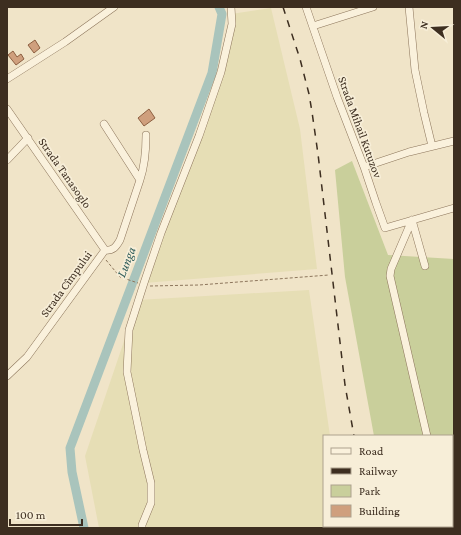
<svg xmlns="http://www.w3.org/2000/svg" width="461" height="535" font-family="'Crimson Pro',serif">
<rect width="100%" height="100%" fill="#f0e4c8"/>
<path fill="#e6deb5" d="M271,8L300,129L317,269L144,283L221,72L231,14Z
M309,290L330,436H324V526H351L352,528H99L85,456L138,300Z"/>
<path fill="#c9cf9b" d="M352,161L388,255L454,259V447H452V436H374L345,277L335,170Z"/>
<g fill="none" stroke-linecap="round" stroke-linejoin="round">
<path stroke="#a9c4bc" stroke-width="9" d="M84,528L72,472L70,448L212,73L222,14L219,7"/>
</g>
<path fill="#cf9f7d" stroke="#8d5f41" d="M35,40L40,48L34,53L28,45Z
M13,51L17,57L21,54L24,59L16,65L8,55Z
M149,109L155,118L144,126L138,118Z"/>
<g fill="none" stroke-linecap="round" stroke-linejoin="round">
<g stroke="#8d765c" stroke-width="8">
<path id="minor" d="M306,7L337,97L364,167L376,203L385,228L454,208
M409,7L415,70L424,113L432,146
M313,26L373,7
M7,79L65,42L114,7
M7,109L105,250
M7,160L28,138
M364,167L409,152L454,141
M140,180C145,165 146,151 146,135
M412,220L391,269L390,276L427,436
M412,220L425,266
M7,376L27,357L105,250C113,251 116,247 120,240L140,180L104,124
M449,526L450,528
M142,528V525L151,503V483L143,450L127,372L129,330L144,283L161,233L199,136L221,72L232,24L231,7"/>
</g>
<path stroke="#8d765c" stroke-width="1" stroke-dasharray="3 2" stroke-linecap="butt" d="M106,260L120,277L138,283
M150,286L199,285L329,275
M452,458L454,457"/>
<use href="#minor" stroke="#faf1dc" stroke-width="7"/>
<path stroke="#3d2e20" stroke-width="1.5" stroke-dasharray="7 7" stroke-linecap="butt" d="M283,7L300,59L309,94L312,112L318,154L345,385L354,436
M384,526V528"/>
</g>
<g text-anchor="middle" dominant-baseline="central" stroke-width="3.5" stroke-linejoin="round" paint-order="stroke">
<g font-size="12" fill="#3d2e20" stroke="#f7eed8">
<text transform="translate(360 127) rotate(70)">Strada Mihail Kutuzov</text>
<text transform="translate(65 173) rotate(55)">Strada Tanasoglo</text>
<text transform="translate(66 284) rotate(-54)">Strada Cîmpului</text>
</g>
<g font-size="13" font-style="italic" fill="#2f5d5a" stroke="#f7eed8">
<text transform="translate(126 262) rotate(-69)">Lunga</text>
</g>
</g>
<rect width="461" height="535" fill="none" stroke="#3d2e20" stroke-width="16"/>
<rect x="323" y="435" width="130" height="92" fill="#f7eed8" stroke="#ada18e"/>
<rect x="331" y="448" width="20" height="6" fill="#faf1dc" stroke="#ada18e"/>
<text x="359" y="455" font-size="12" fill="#3d2e20">Road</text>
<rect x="331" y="468" width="20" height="6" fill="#3d2e20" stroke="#ada18e"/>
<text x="359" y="475" font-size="12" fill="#3d2e20">Railway</text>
<rect x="331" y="485" width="20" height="12" fill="#c9cf9b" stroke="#ada18e"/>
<text x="359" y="495" font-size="12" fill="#3d2e20">Park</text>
<rect x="331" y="505" width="20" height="12" fill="#cf9f7d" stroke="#ada18e"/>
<text x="359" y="515" font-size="12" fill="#3d2e20">Building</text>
<g transform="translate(433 28) rotate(288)" stroke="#f7eed8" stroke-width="3" paint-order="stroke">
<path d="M0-3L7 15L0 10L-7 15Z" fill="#3d2e20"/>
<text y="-6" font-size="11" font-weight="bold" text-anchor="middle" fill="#3d2e20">N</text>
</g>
<path d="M10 519v6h72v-6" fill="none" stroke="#3d2e20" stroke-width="2"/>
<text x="16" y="519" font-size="12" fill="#3d2e20" stroke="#f7eed8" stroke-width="3" paint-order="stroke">100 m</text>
</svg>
